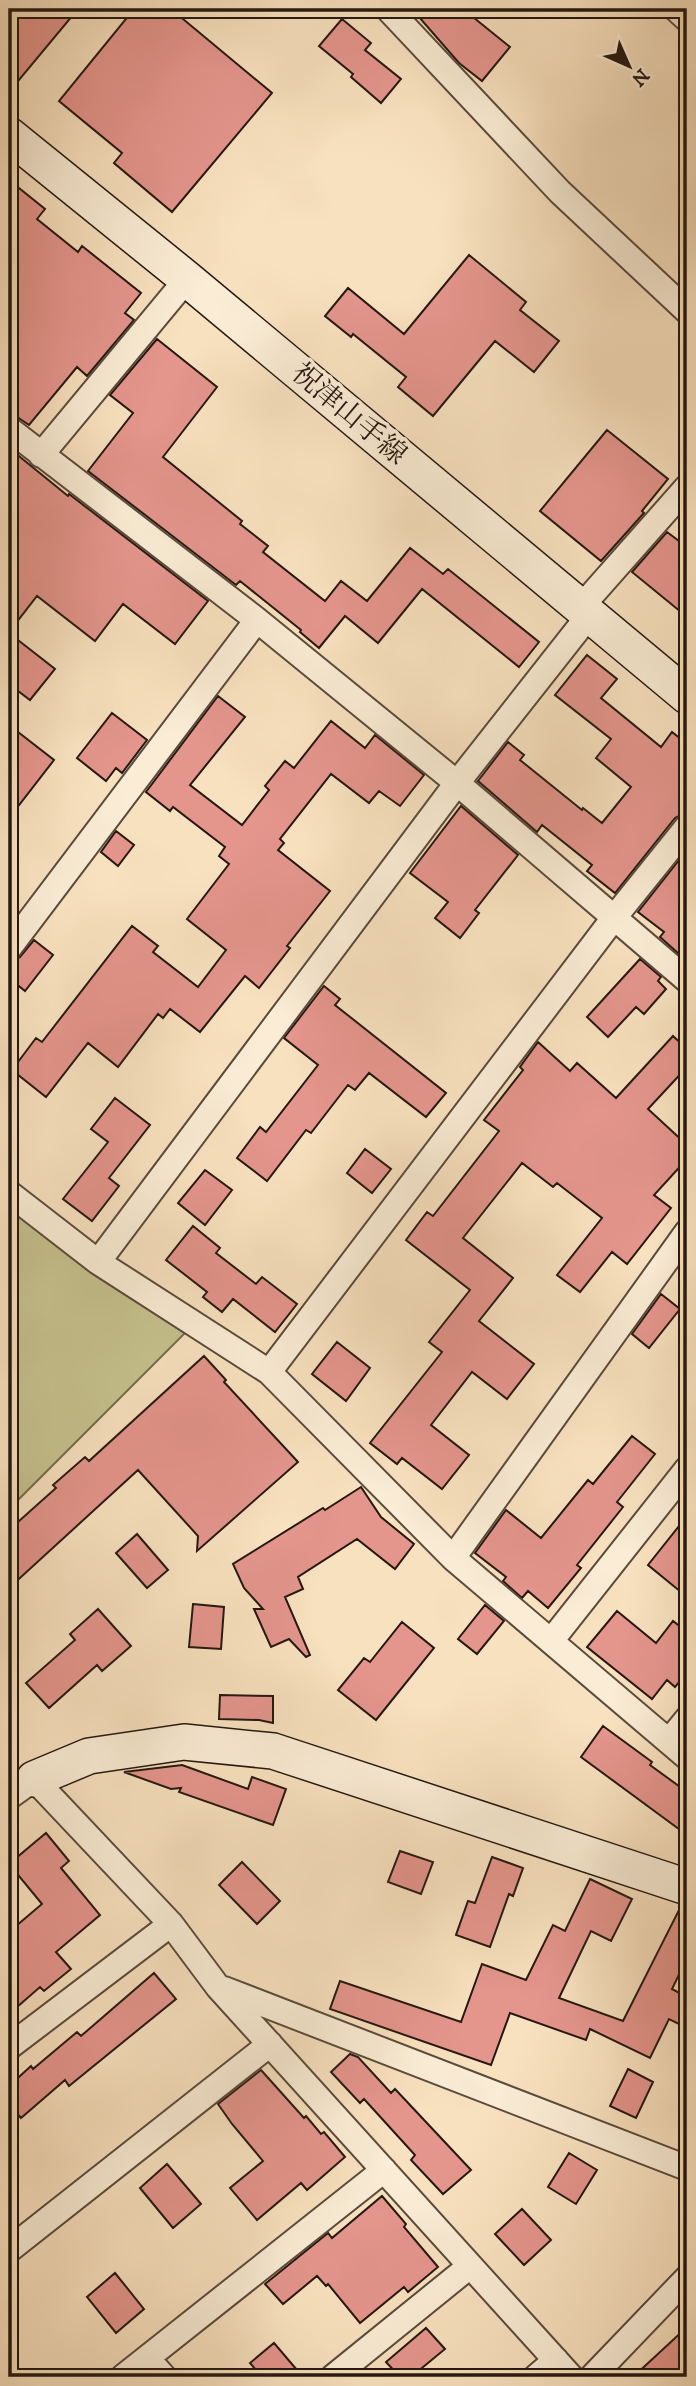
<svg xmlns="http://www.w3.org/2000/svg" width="696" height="2386" font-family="'IM FELL DW Pica','Noto Serif JP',serif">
<rect width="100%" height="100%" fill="#f8e1bf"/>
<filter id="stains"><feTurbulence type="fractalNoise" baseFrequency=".00286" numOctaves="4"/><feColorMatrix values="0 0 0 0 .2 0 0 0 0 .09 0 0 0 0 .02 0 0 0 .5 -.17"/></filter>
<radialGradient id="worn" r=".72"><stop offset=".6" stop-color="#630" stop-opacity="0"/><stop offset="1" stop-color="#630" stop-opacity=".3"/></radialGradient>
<path fill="#c5c18d" stroke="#756c4e" stroke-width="2" d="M9,1207L93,1274L185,1333L9,1509Z"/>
<path fill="#e4958c" stroke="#251810" stroke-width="2" d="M9,9H78L9,92Z
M134,9H171L272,93L172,212L114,163L122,153L59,101Z
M412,9H463L510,47L482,81L459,63Z
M342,19L371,43L365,50L401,79L381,103L351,77L353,74L319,46Z
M9,180L45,209L37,219L78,252L82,246L141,293L125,313L134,320L87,376L77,367L29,425L17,417L9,414Z
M469,255L526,302L520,310L559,341L534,372L495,341L433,416L398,387L406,377L353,334L351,337L325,316L348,288L404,334Z
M157,339L217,387L163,457L242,521L240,524L268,546L263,552L325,601L341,581L367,601L410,548L443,574L448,569L539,642L519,667L422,589L378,643L345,616L319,648L300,632L301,630L240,581L236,585L88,471L133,413L110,395Z
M607,430L668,479L642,511L644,513L601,561L540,511Z
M9,448L68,496L69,494L208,601L175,644L123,604L95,641L37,596L9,632Z
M667,532L687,547V617L632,572Z
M9,633L55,669L30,700L9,684Z
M587,655L617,679L601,698L661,747L672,732L687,744V812L675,818L615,893L587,871L592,865L542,825L537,832L478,781L508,742L524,755L520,760L582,810L583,808L602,823L631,787L596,758L611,739L555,695Z
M218,696L245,717L190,785L242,825L269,790L265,786L285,761L294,768L331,721L365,748L375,735L424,775L400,806L379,791L369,803L331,774L280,839L284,843L278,850L330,891L287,946L290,948L259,988L245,976L200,1032L170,1009L163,1018L158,1014L118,1067L88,1043L46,1097L12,1070L36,1038L42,1042L132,926L158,946L153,952L198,987L226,950L187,919L229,864L219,856L225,847L173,807L170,811L146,792Z
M112,713L147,740L122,773L116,768L106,781L77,758Z
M9,725L54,760L9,818Z
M461,806L518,855L475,910L479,913L460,938L435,918L448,902L410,873Z
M116,831L134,845L118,866L101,852Z
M687,850V951L684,948L679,954L660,937L664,932L638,912Z
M34,940L53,955L25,991L9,978V963L20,957Z
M640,959L661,977L658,981L666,989L644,1014L636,1007L608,1037L587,1017Z
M324,986L340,999L335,1005L446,1093L426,1117L369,1073L355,1090L348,1085L311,1133L306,1130L267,1181L237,1158L260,1127L266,1132L318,1065L284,1038Z
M673,1036L687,1049V1067L648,1109L687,1145V1159L654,1195L671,1208L627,1264L612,1252L580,1292L557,1275L602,1218L557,1183L553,1187L522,1163L463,1238L513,1278L479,1321L534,1364L507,1399L472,1372L431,1425L469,1455L442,1489L402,1458L397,1464L370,1443L442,1352L429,1342L470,1290L406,1240L427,1212L433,1216L499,1131L484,1120L523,1070L520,1067L538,1042L570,1071L577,1063L616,1098Z
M115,1098L150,1125L109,1178L119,1186L92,1221L63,1199L108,1142L91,1129Z
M365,1149L391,1169L372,1193L347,1173Z
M205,1170L232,1190L205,1225L178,1203Z
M193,1226L220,1248L216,1253L256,1284L262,1277L297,1304L275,1332L233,1299L222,1312L203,1297L207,1292L166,1260Z
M661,1294L680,1309L649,1348L632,1334Z
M337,1342L370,1368L346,1401L312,1374Z
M204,1356L226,1380L224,1382L298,1462L197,1551L198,1536L138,1470L9,1588V1530L56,1488L53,1485L85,1457L89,1461Z
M632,1436L655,1454L617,1502L623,1507L577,1565L581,1568L548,1608L528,1591L522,1598L503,1581L506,1577L475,1553L506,1510L541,1538L588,1480L593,1484Z
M361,1487L381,1517L414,1544L395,1569L357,1539L298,1577L303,1589L285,1597L310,1655L306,1657L289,1639L271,1647L254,1609H263L244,1588L233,1564L323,1508L325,1510Z
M687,1516V1597L648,1565Z
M137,1534L168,1570L147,1588L116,1553Z
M193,1604L224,1607L221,1649L189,1647Z
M485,1605L504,1621L477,1654L458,1639Z
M98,1609L131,1646L102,1671L97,1665L49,1708L26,1683L75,1640L70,1634Z
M617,1611L656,1643L673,1621L687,1632V1672L675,1687L667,1680L652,1699L587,1647Z
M402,1622L434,1648L376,1720L338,1690L364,1658L370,1662Z
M220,1695L273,1696V1723L259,1720L219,1719Z
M603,1726L652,1762L650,1765L687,1792V1835L581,1757Z
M182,1765L248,1789L252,1777L286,1789L273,1825L179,1792L181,1788L171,1789L124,1772Z
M46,1833L69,1861L61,1868L100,1915L56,1952L71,1969L44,1991L40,1987L9,2014V1932L42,1904L9,1864Z
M400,1851L433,1862L421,1894L388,1882Z
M492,1857L523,1868L513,1896L509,1894L490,1947L456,1935L468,1901L475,1903Z
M242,1862L280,1901L257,1924L219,1885Z
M590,1879L632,1899L611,1941L591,1931L559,1998L623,2021L681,1906L687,1907V1958L672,1989L687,1997V2028L669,2019L650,2058L590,2029L586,2040L510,2013L491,2065L330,2009L340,1981L461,2022L482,1964L526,1980L553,1925L565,1931Z
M154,1973L176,1999L69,2086L65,2080L21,2118L9,2104V2086L31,2066L33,2069L77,2032L81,2036Z
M350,2054L358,2057L391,2093L395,2089L471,2170L443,2194L411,2160L415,2155L364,2099L360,2103L331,2072Z
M628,2069L653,2082L636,2118L610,2106Z
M261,2070L304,2118L306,2116L321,2134L324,2132L345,2157L307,2190L301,2183L257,2220L230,2188L263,2161L232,2124L218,2104Z
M569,2153L597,2170L576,2204L548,2187Z
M167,2164L201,2204L173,2228L140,2188Z
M382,2196L406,2224L404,2227L438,2267L408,2292L404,2287L360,2323L328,2284L326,2286L317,2276L283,2304L265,2284L328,2233L332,2238Z
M522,2209L551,2240L524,2265L495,2234Z
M115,2273L144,2309L116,2333L87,2297Z
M687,2327V2377H633Z
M426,2328L445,2349L411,2377H400L386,2362Z
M274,2343L303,2377H262L250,2363Z"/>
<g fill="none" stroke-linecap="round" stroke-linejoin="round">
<g stroke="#5a4a3c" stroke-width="28">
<path id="street" d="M388,9L560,192L687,311
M676,9L687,19
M9,429L257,620L457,783L687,980
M41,455L187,279
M581,607L687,487
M9,948L257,620
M9,1193L98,1262L269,1372L453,1558L687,1757
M98,1262L457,783L590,614
M269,1372L613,919L687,827
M453,1558L687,1232
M551,1641L687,1469
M669,1741L687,1719
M9,1797L34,1779L171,1924L218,1987L571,2377
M224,1989L687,2168
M9,2047L171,1924
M9,2250L270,2044
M147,2358L164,2377
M123,2377L384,2170
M333,2377L470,2266
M536,2377L556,2360
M592,2377L687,2278"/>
</g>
<g stroke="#251810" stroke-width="38">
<path id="secondary" d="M9,135L187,279L687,696
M34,1779L89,1756L184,1742L273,1751L687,1887"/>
</g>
<use href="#street" stroke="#faecd5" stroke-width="24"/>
<use href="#secondary" stroke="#faecd5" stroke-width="35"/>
</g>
<g text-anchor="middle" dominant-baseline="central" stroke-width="7" stroke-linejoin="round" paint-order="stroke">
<g font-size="28" fill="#251810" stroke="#faecd5">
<text transform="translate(349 414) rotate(40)">祝津山手線</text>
</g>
</g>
<rect width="696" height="2386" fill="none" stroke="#f8e1bf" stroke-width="35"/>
<rect x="10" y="10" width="675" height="2365" fill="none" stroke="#251810" stroke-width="3.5"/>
<rect x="18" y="18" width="661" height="2351" fill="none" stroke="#251810" stroke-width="2"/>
<g transform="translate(629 66) rotate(135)" stroke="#faecd5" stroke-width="5" paint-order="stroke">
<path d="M0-5L12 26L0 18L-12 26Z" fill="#251810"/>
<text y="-10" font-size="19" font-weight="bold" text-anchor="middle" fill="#251810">N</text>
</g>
<rect width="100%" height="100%" filter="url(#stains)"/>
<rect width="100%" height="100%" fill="url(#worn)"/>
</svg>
